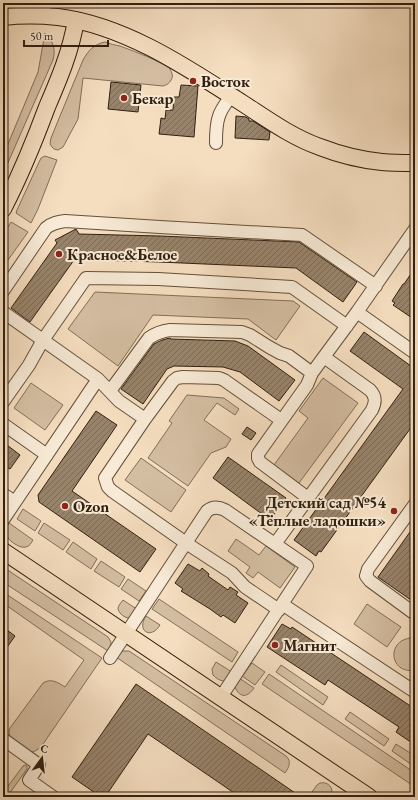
<svg xmlns="http://www.w3.org/2000/svg" width="418" height="800" font-family="'EB Garamond',serif">
<defs>
<pattern id="building-hatch" width="6" height="6" patternUnits="userSpaceOnUse"><rect width="6" height="6" fill="#97836b"/><path d="M-1 1l2-2M0 6l6-6M5 7l2-2" fill="none" stroke="#7c6b56"/></pattern>
</defs>
<rect width="100%" height="100%" fill="#f5dec0"/>
<filter id="stains"><feTurbulence type="fractalNoise" baseFrequency=".005" numOctaves="4"/><feColorMatrix values="0 0 0 0 .2 0 0 0 0 .09 0 0 0 0 .02 0 0 0 .5 -.17"/></filter>
<radialGradient id="worn" r=".72"><stop offset=".6" stop-color="#630" stop-opacity="0"/><stop offset="1" stop-color="#630" stop-opacity=".3"/></radialGradient>
<path fill="#d4bea2" stroke="#836f58" d="M45,33C53,41 56,49 53,60L3,174V156L38,72Z
M105,42C110,44 115,45 120,46C128,49 166,63 170,69C172,72 173,76 172,78C170,83 167,85 163,86L83,78L78,119L63,147L58,150L54,149L52,147L50,144L51,138L83,60C88,51 94,44 105,42Z
M45,156L57,160L38,209L31,223L16,213L17,210L40,160L41,158Z
M11,222L28,232L3,267V235Z
M95,292L293,301L300,306L276,340L248,319L153,315L118,366L68,329Z
M323,378L358,403L299,483L274,465L308,418L299,411Z
M31,383L63,405L45,430L14,408Z
M187,395L224,398L239,409L235,415L217,403L204,420L231,439L226,447L211,453L188,486L148,458L172,423L169,421Z
M141,458L186,490L171,512L125,480Z
M23,509L41,521L35,531L17,519Z
M9,523L33,540C31,543 30,546 26,547C19,549 6,539 6,533C5,529 7,526 9,523Z
M44,523L70,540L63,550L38,533Z
M236,539L259,555L266,546L295,567L280,588L258,572L253,578L246,573L250,567L228,551Z
M73,542L97,559L91,569L66,552Z
M101,561L125,577L119,587L94,571Z
M3,567L108,637L111,642L110,648L108,651L3,582Z
M128,579L146,591L139,601L121,589Z
M3,592L102,658L41,747C37,750 35,752 30,752L10,738L9,732L10,728L43,683C51,678 57,682 65,687L84,660L3,603Z
M159,599L238,652L232,662L152,609Z
M123,600L138,610C136,612 133,617 131,618C126,619 119,614 118,609C118,605 121,603 123,600Z
M367,604L401,627L387,647L354,624Z
M146,616L160,625C151,640 136,631 146,616Z
M410,638L415,639V670C391,675 385,642 410,638Z
M123,651H129L286,756C292,762 289,767 285,773L116,657L121,652Z
M216,662L232,672L226,681C220,681 217,679 213,675L212,669Z
M252,663L265,672L255,685L242,676Z
M281,665L328,697L323,705L276,672Z
M269,674L415,773V787L262,684Z
M239,678L254,688C248,697 240,699 235,687Z
M350,712L389,739L384,746L345,719Z
M396,744L415,756V767L392,751Z
M25,765L27,766V769L7,797H3V793L23,766Z
M320,783C327,782 331,785 332,791L330,797H320L312,792L317,785Z"/>
<path fill="url(#building-hatch)" stroke="#32200f" d="M111,82L141,85L138,112L108,109Z
M181,85L198,86L194,137L159,134L161,118L165,119L166,110H173L174,97H179Z
M236,116L246,117L249,119V121H253L270,132L269,140L235,138Z
M76,229L79,234L160,236L299,242L357,282L343,302L296,268L159,262L94,260L95,257H81L74,260L30,322L11,308L57,243L55,240Z
M415,268V320L393,305L395,303L392,301L403,284H404Z
M364,332L415,369V422L321,552L319,551L316,556L294,540L403,389L350,351Z
M170,338L171,339L235,341L248,346L295,380L279,401L240,372L223,367L174,366L167,369L143,404L121,389L154,344L162,340Z
M96,411L117,425L72,491L156,549L140,572L39,502L38,495Z
M247,427L256,433L251,440L242,434Z
M3,442L20,455L10,469L3,465Z
M228,457L286,498L270,520L213,478Z
M415,525V595L411,600L378,577Z
M188,564L200,571L202,568L209,574L208,576L228,590L230,587L238,592L236,595L248,603L235,623L223,615L221,617L210,609L181,591L183,589L175,583Z
M282,624L291,629L292,627L415,709V745L396,732L399,727L328,680L325,685L267,647Z
M3,627L15,636L3,653Z
M136,684L301,797H240L148,734L105,797H101L72,777Z"/>
<g fill="none" stroke-linecap="round" stroke-linejoin="round">
<g stroke="#63503b" stroke-width="14">
<path id="minor" d="M44,15V3
M216,143C216,134 216,124 219,116C221,109 227,102 231,96
M3,291L46,228C52,223 58,222 65,221L160,227L302,235L376,286
M3,312L98,379L119,401L145,419
M357,312L415,353
M110,391L149,338C156,333 162,331 170,330L242,332L250,335L269,347L280,353L289,356L312,373
M3,402L29,365L43,340L86,278L158,279L292,287L347,326
M3,424L47,455
M3,494L15,502
M308,498L260,462L258,458V454L307,385L312,373L357,312L415,229
M415,504L368,569L366,576L370,581L415,614
M3,520L98,379
M275,544L372,410C376,402 376,396 370,390L324,357
M282,604L415,692
M279,610L245,587L232,573L186,543L112,491L108,487L105,478L145,419L173,381L177,378L183,377L219,378L224,380L281,420
M110,658L207,511C213,506 219,507 225,510L307,566L221,697
M3,739L39,765L29,780L53,797"/>
</g>
<g stroke="#32200f" stroke-width="18">
<path id="major" d="M3,17C21,15 39,15 58,17C122,25 182,64 236,99C263,116 289,136 320,147C338,154 362,160 382,162C393,163 404,163 415,163
M3,209C20,176 34,142 47,107C59,79 71,51 76,20
M3,551L369,797"/>
</g>
<use href="#minor" stroke="#f8ead6" stroke-width="12"/>
<use href="#major" stroke="#f5dec0" stroke-width="16"/>
</g>
<g fill="#8f2418" stroke="#f8ead6" stroke-width="1.5">
<circle cx="193" cy="81" r="4"/>
<circle cx="124" cy="98" r="4"/>
<circle cx="59" cy="254" r="4"/>
<circle cx="65" cy="506" r="4"/>
<circle cx="394" cy="511" r="4"/>
<circle cx="275" cy="645" r="4"/>
</g>
<g text-anchor="middle" dominant-baseline="central" stroke-width="4" stroke-linejoin="round" paint-order="stroke">
<g font-size="16" font-weight="bold" fill="#32200f" stroke="#f8ead6" text-anchor="start">
<text x="201" y="81">Восток</text>
<text x="132" y="98">Бекар</text>
<text x="67" y="254">Красное&amp;Белое</text>
<text x="386" y="502" text-anchor="end">Детский сад №54<tspan x="386" dy="18">«Тёплые ладошки»</tspan></text>
<text x="73" y="506">Ozon</text>
<text x="283" y="645">Магнит</text>
</g>
</g>
<rect width="418" height="800" fill="none" stroke="#f5dec0" stroke-width="16"/>
<rect x="4" y="4" width="410" height="792" fill="none" stroke="#32200f" stroke-width="2"/>
<rect x="8" y="8" width="402" height="784" fill="none" stroke="#32200f"/>
<g transform="translate(42 758) rotate(15)" stroke="#f8ead6" stroke-width="3" paint-order="stroke">
<path d="M0-3L7 15L0 10L-7 15Z" fill="#32200f"/>
<text y="-6" font-size="11" font-weight="bold" text-anchor="middle" fill="#32200f">С</text>
</g>
<path d="M24 40v6h84v-6" fill="none" stroke="#32200f" stroke-width="2"/>
<text x="30" y="40" font-size="12" fill="#32200f" stroke="#f8ead6" stroke-width="3" paint-order="stroke">50 m</text>
<rect width="100%" height="100%" filter="url(#stains)"/>
<rect width="100%" height="100%" fill="url(#worn)"/>
</svg>
